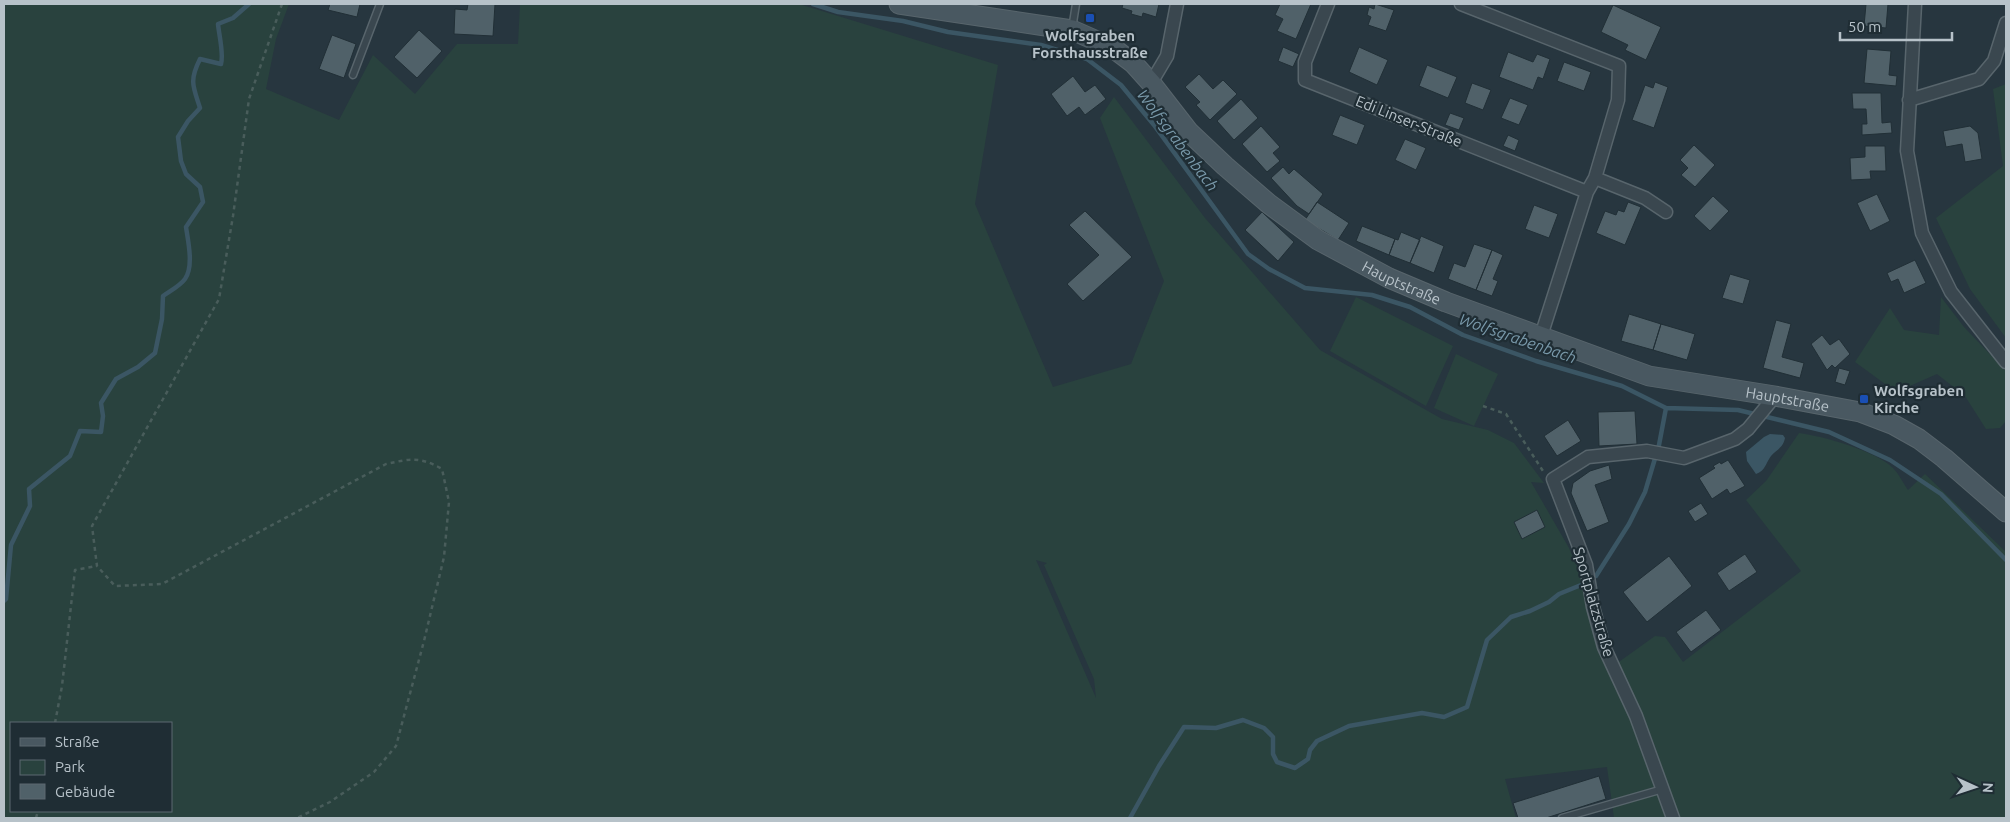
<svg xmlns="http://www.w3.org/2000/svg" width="2010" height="822" font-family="Ubuntu,sans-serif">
<rect width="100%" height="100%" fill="#27363f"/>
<path fill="#29423e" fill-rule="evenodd" d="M4,4H289L276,39L266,89L339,120L373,55L415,94L457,44H518L520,4H799L998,65L975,204L1053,387L1131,364L1164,281L1100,118L1114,97L1205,218L1320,350L1442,419L1488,430L1514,443L1544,483L1531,482L1569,548L1587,588L1594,633L1607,669L1631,715L1641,750L1656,749L1641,712L1616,664L1655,636L1665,637L1683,662L1801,571L1746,500L1766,481L1799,433C1823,436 1876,451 1893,468C1899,474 1903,483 1908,490L1925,474L2006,552V818H1614L1607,767L1505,779L1516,818H4ZM1036,560L1047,563L1044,565L1094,679L1096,698ZM11,723H171V811H11Z
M2006,84V338L1970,289L1936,218L2003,166L1993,89Z
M1356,297L1453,346L1426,406L1330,351Z
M1941,297L1964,327L2006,371V421L2000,428L1986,429L1965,396L1937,374L1896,392L1855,362L1890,308L1904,330L1939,335Z
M1456,354L1498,374L1474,426L1434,408Z"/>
<path fill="#3b5664" d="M1770,434L1783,435L1785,438C1783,448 1777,449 1771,456C1765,464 1766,470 1756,474L1747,461L1746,452L1764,437Z"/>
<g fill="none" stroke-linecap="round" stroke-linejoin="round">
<path stroke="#3b5664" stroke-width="4.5" d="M813,4L838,12L903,21L948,32L1041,45L1087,59L1121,85L1154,125L1248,254L1269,269L1305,288L1372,295L1410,307L1463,335L1536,361L1622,386L1666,408L1738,410L1829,432L1890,460L1941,494L2006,560
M1596,576L1629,524L1645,492L1659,445L1666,408
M4,601L6,599L11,545L30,506L29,489L70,456L80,431L101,432L103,416L101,403L116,379L138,367L155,353L162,319L163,296C170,291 180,286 185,279C194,266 188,241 186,227L203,202L200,187L186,174L181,161L178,137L188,121L200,108C193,86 189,81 200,59L221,64C224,54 219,35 218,24L233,18L249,4
M1130,818L1159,766L1184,727L1216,728L1243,720L1264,728L1273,737V754L1277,762L1295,768L1308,759L1310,750L1317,741L1349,726L1422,713L1444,717L1467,707L1487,640L1511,617L1530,611L1549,602L1559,594L1581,585"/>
</g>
<path fill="#506169" stroke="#212f36" d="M330,4H360L357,17L328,10Z
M468,4H495L493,36L454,34L455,9L467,10Z
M1123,4H1159L1156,17L1143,13L1142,17L1131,14L1132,11L1122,8Z
M1280,4H1311L1296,39L1277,31L1283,19L1275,15Z
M1375,4L1394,10L1386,31L1368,25L1371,17L1367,15L1369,7L1374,9Z
M1866,4H1888L1886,28L1864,26Z
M1613,5L1661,27L1646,60L1625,50L1628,45L1601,32Z
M419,30L442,51L417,78L394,57Z
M332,35L356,44L344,78L319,69Z
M1283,47L1299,54L1293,67L1278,61Z
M1359,47L1388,60L1377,85L1349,72Z
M1867,49L1891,51L1889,75L1897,76L1896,86L1864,83Z
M1508,52L1533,62L1537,54L1550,59L1543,79L1538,77L1533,90L1499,77Z
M1564,62L1591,72L1584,91L1557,81Z
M1427,65L1457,77L1448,98L1419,86Z
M1199,74L1213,89L1223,80L1237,94L1210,120L1196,105L1200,102L1185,87Z
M1073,76L1085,92L1095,85L1106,99L1085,115L1079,107L1067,116L1051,94Z
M1655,82L1668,87L1654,128L1632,120L1645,85L1653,88Z
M1472,83L1491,90L1483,110L1465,103Z
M1852,93H1881L1882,123L1891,122L1892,133L1862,135V124H1867L1866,109H1853Z
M1510,98L1528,105L1519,125L1501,118Z
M1241,99L1258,118L1234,140L1217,121Z
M1450,113L1464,118L1459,130L1445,125Z
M1340,115L1365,125L1357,145L1332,135Z
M1261,126L1280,147L1273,153L1280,161L1267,172L1242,144Z
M1970,126L1978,133L1982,159L1965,162L1962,144L1946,147L1943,131Z
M1508,135L1519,140L1515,151L1503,146Z
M1405,139L1426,148L1416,170L1395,160Z
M1694,145L1715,165L1695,187L1681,175L1688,168L1680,160Z
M1865,146H1885L1886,171H1870L1871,179L1851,180L1850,158L1865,157Z
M1283,167L1289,174L1294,169L1323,194L1309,214L1297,206L1271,178Z
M1877,194L1890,221L1870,231L1857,203Z
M1713,196L1729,211L1710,231L1694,216Z
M1317,202L1349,223L1338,240L1305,220Z
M1628,202L1641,207L1625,245L1596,233L1605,211L1616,215L1618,210L1624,212Z
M1534,205L1558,214L1549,238L1525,229Z
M1085,211L1132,257L1083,301L1067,284L1099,255L1069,225Z
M1262,212L1294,242L1278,261L1245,230Z
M1362,226L1395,239L1389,255L1356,241Z
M1401,232L1420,240L1410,263L1389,255L1395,239L1398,240Z
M1421,236L1444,246L1434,273L1410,263Z
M1474,244L1492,250L1476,290L1448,279L1454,263L1465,267Z
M1492,250L1503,255L1493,279L1498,281L1492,296L1476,290Z
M1915,260L1926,283L1904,293L1898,279L1891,282L1887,273Z
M1730,274L1750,280L1743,304L1722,298Z
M1629,314L1661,324L1653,350L1621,341Z
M1776,320L1791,324L1782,357L1804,363L1800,378L1763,368Z
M1661,324L1695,334L1687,360L1653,350Z
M1822,335L1830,345L1839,339L1850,354L1835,368L1832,365L1827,370L1811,344Z
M1839,368L1850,371L1845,385L1835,382Z
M1635,411L1637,444L1599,446L1598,412Z
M1568,420L1581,441L1557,456L1544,436Z
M1728,460L1745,486L1730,494L1727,489L1712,499L1699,478L1715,468L1713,466L1720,462L1721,464Z
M1609,465L1612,479L1595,485L1609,522L1587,531L1571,493L1573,483L1590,471Z
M1701,503L1708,514L1695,522L1688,511Z
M1537,510L1545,527L1522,539L1514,522Z
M1745,554L1757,572L1729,591L1717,573Z
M1669,556L1692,586L1647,622L1623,592Z
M1706,610L1721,630L1691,652L1676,632Z
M1599,776L1606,799L1546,818H1518L1513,803Z"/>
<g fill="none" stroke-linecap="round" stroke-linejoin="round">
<g stroke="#58656c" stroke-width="9">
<path id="service" d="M1072,29L1076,4
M353,75L380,4
M1562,818L1663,789"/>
</g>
<g stroke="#58656c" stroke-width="15">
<path id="minor" d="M1328,4L1305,62V80L1587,192
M1461,4L1619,66L1618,100L1595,178L1587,192L1541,336
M1915,4L1907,151L1922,233L1951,292L2006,362
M1151,83L1167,56L1177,4
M1909,100L1979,79L1994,61L2006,23
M1595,178L1645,198L1666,212
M1673,818L1636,716L1604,647L1593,607L1586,565L1553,479L1588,457L1647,451L1684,458L1735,439L1748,429L1775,396"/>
</g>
<g stroke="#58656c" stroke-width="21">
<g id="secondary">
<path id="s1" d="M899,4L1072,30L1113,48L1133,63L1151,83L1189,132L1225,166L1269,204L1318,240L1389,278L1446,302L1649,376L1775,396L1860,412L1894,425L1919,439L1944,458L2006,512"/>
</g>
</g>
<path stroke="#495d5b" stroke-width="2.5" stroke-dasharray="4 4" stroke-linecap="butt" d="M282,4L249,99L233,216L219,299L92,526L97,566L115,586L162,584L386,464C409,459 420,456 442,469L449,502L444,557L424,641L396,746L374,772L330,802L297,818
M1483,406L1506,414L1543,471
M55,723L62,686L75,570L97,566
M36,818L38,811"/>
<use href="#service" stroke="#3a474f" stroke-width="6"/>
<use href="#minor" stroke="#3a474f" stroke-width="12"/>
<use href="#secondary" stroke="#495861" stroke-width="19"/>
</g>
<g fill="#1a4fb4" stroke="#1f2d34" stroke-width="2">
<rect x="1085" y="13" width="10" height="10" rx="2.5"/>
<rect x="1859" y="394" width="10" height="10" rx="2.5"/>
</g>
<g text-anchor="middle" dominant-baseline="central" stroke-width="4.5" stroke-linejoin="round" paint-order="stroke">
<g font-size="15" font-weight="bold" fill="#b7c2c9" stroke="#1f2d34">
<text x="1090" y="35">Wolfsgraben<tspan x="1090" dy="17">Forsthausstraße</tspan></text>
<text x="1874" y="390" text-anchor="start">Wolfsgraben<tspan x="1874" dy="17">Kirche</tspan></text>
</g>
<g font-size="15" fill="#b7c2c9" stroke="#1f2d34">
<text transform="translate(1409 121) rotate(22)">Edi Linser-Straße</text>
<text stroke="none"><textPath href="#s1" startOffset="596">Hauptstraße</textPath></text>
<text stroke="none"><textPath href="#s1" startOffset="1001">Hauptstraße</textPath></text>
<text transform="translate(1594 602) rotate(74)">Sportplatzstraße</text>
</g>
<g font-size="16" font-style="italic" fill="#7999aa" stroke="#1f2d34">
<text transform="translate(1178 140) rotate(53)">Wolfsgrabenbach</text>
<text transform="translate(1518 338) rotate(19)">Wolfsgrabenbach</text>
</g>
</g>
<rect width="2010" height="822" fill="none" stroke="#b7c2c9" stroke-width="10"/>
<rect x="10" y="722" width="162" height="90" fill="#1f2d34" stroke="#5c6970"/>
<rect x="20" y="738" width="25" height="8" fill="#495861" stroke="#5c6970"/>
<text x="55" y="747" font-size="15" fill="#b7c2c9">Straße</text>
<rect x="20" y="760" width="25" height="15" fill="#29423e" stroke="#5c6970"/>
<text x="55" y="772" font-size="15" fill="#b7c2c9">Park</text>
<rect x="20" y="784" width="25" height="15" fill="#506169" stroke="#5c6970"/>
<text x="55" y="797" font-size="15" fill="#b7c2c9">Gebäude</text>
<g transform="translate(1975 787) rotate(93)" stroke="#1f2d34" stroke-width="4" paint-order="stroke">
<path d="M0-4L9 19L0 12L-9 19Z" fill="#b7c2c9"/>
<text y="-8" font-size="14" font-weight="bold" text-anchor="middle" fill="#b7c2c9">N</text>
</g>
<path d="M1840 32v8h112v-8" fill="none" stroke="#b7c2c9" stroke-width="2.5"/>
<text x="1848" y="32" font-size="15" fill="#b7c2c9" stroke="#1f2d34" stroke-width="4" paint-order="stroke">50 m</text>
</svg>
